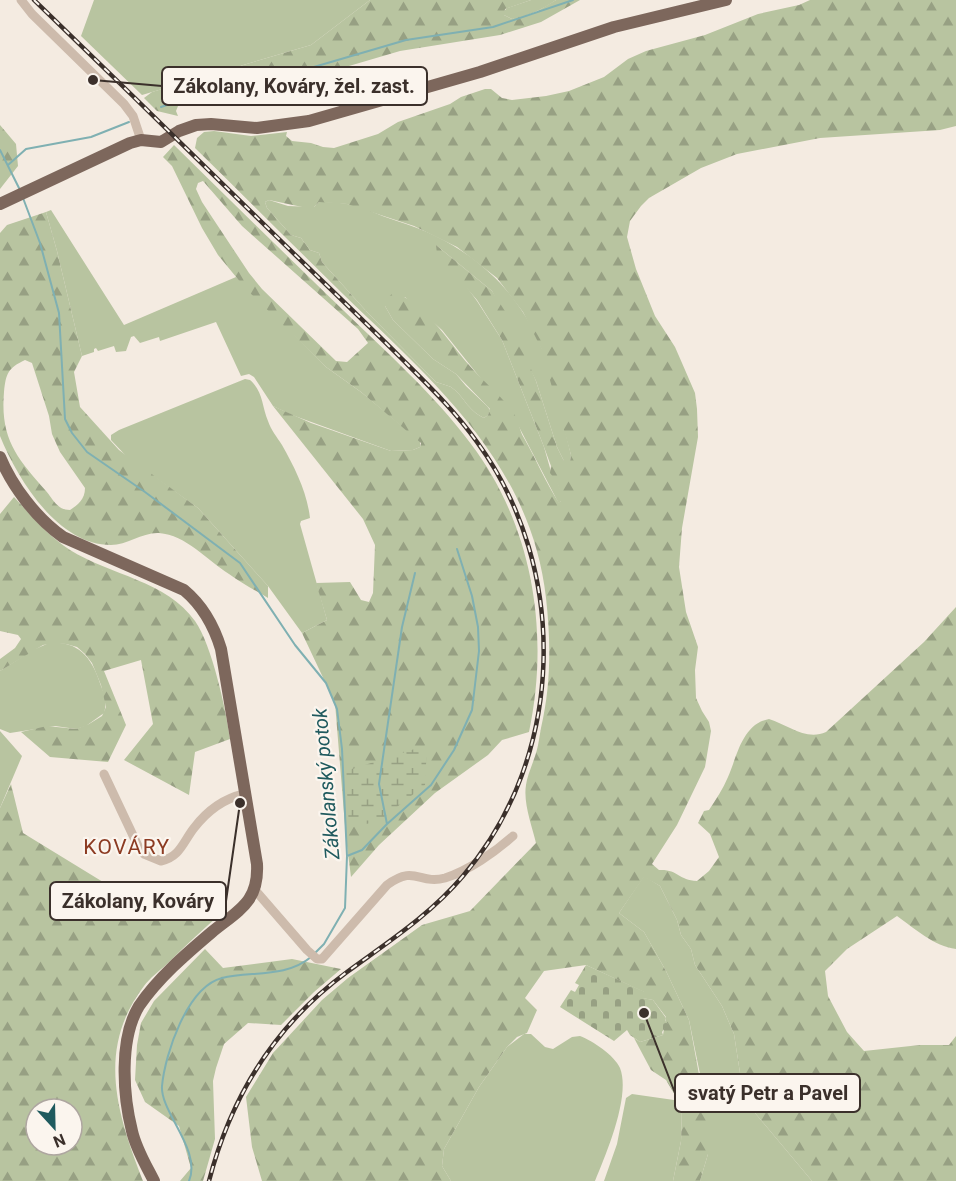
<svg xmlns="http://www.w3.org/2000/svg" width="956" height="1181" font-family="Roboto,sans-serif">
<defs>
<pattern id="forest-firs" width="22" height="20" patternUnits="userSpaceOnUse" patternTransform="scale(1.5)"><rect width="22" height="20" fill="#b8c4a0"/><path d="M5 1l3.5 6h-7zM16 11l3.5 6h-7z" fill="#97a083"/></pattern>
<pattern id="wetland-marsh" width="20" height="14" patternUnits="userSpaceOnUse" patternTransform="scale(1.5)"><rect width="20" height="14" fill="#b8c4a0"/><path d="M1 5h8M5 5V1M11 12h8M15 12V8" fill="none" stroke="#97a083"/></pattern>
<pattern id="cemetery-stones" width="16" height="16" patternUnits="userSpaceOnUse" patternTransform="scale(1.5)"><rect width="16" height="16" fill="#b8c4a0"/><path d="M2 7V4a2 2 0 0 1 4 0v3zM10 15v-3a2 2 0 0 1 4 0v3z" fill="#97a083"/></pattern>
</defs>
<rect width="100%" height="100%" fill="#f4ebe1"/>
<path fill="#b8c4a0" d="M94,0H370L311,45L142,95L81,36Z
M531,0H556C542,10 528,16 512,19L504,15V11L507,8Z
M269,200L288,206L314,207L319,202C335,202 353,203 368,210C378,214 387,218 397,221C463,241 516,284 542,349C555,383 562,420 571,455L570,461H564L557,447L536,381L492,291L436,245L477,301L502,340L544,447L552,475L556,479L561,491V501L559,504L518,425L442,330L405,297L385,306L393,320L433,359L456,374L466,386L487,406L490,410L488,415L484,418C466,409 465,397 451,387C447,385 441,384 436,382L367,312L322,262L319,253L310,250L301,238L291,235L267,208L265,202Z
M51,210L124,325L236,277L326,367L361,392L420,441V447L413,450L391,451L292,415L273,406L254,377L249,374L241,376L216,322L160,341L159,337L140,343L134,336L131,337L126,351L116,352L114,346L98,351L96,348L94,349V352L82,356L57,251L46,212Z
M245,379L250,380C263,391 262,407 268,421C271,430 277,437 282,445C295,468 307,492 310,518L301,521L300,524L327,620L302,633L268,586L198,508L128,458L111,440V435L119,430Z
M49,643C80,640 93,660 101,686C105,696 107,703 104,713L86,726L76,729L55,726L10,733L0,729V671L33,650Z
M0,731L22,756L0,808Z
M644,876L660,886L677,920L681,935L691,949L695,965L722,1006L734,1034L742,1086L750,1107L812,1181H700L708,1154L700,1074L689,1020L666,971L644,932L619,913Z
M524,1034H531L545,1047L553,1049L572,1037L580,1036C593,1041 614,1055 620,1068C631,1096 606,1154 595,1181H451L442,1166L444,1149L479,1087L507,1047Z
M632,1094L674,1100L682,1107L681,1141L673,1181H604L617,1144L626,1098Z"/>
<path fill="url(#forest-firs)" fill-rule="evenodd" d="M370,0H531L505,9L504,15L512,19L522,15H531L556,0H580L541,22L500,35L400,51L349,66L276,83C268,89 263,85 253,86C229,88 198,92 178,106L176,111L178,116L157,111L144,98L152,92L311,45Z
M810,0H956V126L940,130L820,138L737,154L701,168L649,198L641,206L630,221L627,237L636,269L655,316L675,347L682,363L695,393L697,409L698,437L682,528L679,567L686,612L698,647L695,670L696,698L702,711L709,722L711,731L705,767L677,825L652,864L659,870C678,869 678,880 697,881L709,871L719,857L710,834L698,823L704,811L709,810C716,799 723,789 728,777C737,757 742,724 769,719C788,725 806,741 826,732L924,642L956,607V949C934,946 915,929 897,916L847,949L825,971L828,996L847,1032L864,1051L920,1045H949L956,1036V1181H812L750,1107L742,1086L734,1034L722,1006L695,965L691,949L681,935L677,920L660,886L644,877L619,913L644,932L666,971L689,1020L709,1129L708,1154L700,1181H673L681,1141L682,1107L666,1080L651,1070L634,1038L640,1042L663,1035L666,1017L653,1000L642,998L644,992L586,965L544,971L525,998L537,1010L527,1033L517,1037L507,1047L479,1087L444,1149L442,1166L451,1181H262L252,1147L246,1097L273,1053L322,1000L348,978L422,925L470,911L536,843C532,826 523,803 526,785C527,777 531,768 534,759C538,749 539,739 541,728C551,685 551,642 546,598C531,464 434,382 344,295C294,246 245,197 195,148L197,138L204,132L214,131L251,136L287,132L286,136L292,141L311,143L323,147L334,148L378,134L398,122L450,104L461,97L485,89H491L502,98L512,100L546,96L569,91L604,77L628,59L646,51L705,35L758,14L799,5ZM269,200L307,208L314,207L319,202L347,204L414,226L457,247L497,278L523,312L541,348L571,455L570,461H564L557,447L536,381L510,319L492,291L436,245L437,254L477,300L502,340L544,447L551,466L550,473C557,482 561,488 561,501L559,503C546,483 536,459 524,438C520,432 519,423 516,417C504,397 484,383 469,365C450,344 422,298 393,293L385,300V306L393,320L433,359L456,374L490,409L488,415L484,418C466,409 465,397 451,387C447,385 441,384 436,382L367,312L322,262L319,253L310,250L301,238L291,235L267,208L265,202Z
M0,125L16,144L18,166L0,189Z
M174,145C230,200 286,255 343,310C387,353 434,394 471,444C533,526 550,633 529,732L502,740L488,755L435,793L379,845L351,877L346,838L335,703L302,633L327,620L316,583L350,582L361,600L369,602L373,593L375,545L363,519L273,406L311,423L391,451L413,450L420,447L421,443L361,392L326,367L246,289L218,255L202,228L172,166L163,157ZM203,181L242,226L358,329L368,343L347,362L336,361L262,289L249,273L202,202L196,189L198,183Z
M46,212L57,251L82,356L74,372L80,407L119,450L198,508L268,586V598C255,590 241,583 229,574C207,560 186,535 159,533C143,532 127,545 111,545C58,545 18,480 0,436V233L7,225ZM25,360L32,363L49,416L52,434L60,452L85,488C85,499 78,505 70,510C57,510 53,499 46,491C17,458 0,439 4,392C6,373 8,368 25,360Z
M14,497C31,515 48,536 70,550C110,575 167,581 195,621C212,645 226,710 230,739L195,752L189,795L124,760L153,724L141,660L104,671L126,725L108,762L50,757L21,732L47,726L76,729L89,724L102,716L106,707L101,685L92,663L85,654L77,647L66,644L55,643L43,645L0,671V659L15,648L21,639L18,635L0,631V514Z
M11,784L23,833L103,882L173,919L219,904L224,911C204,928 185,946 167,964C159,971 150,978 144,986C96,1049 117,1114 143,1181H0V808ZM36,1109H72V1145H36Z
M205,949L223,968L292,959L341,969L314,992L281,1025L248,1023L224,1044L216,1068L213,1081L215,1139L203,1181H180L191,1168L179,1126L145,1102L135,1080L137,1045L141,1023L154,1001Z"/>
<path fill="url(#wetland-marsh)" d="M427,745L425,785L379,821L349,828L346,771Z"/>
<path fill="url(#cemetery-stones)" d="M586,965L645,992L643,998L653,1000L666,1018L665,1021L668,1024L662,1032L663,1035L640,1042L630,1035L627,1030L614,1041L560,1007L571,990L575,992L579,985L575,983Z"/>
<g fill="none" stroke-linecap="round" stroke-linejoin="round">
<path stroke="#7fb0b2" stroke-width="2" d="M161,107L222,86L307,69L406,40L493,27L573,0
M0,150L20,190
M8,165L26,149L91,137L129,122
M23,198L40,243L59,313L65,419L72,433L87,452L145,492L240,563L295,645L326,683L337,709L342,749L347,856L345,908L324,944L315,953
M387,824L379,784L402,627L415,573
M347,856L362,850L387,824L431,785L454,750L472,710L479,651L478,627L472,596L457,549
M189,1181C202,1150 160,1112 162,1086C165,1054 187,987 222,978C251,971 286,978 311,957"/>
<path stroke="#cdbbac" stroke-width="9" d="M21,0L32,14L124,104L133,116L141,140
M104,774L138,846L144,854L161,861C180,857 183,842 194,828C207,811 222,799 244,794
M255,890L307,950L317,959H322L387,885C415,864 419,885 445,878C468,871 495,852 513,836"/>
<path stroke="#7d675c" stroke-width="12" d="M0,204L130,143L141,140L161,142L179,131L196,125L211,124L257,128L309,121L480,72L614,27L726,0
M0,457C12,486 36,518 63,537L184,590C202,605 214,626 221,649L257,864C259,902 239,910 212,932C186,954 158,978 139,1006C119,1039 123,1095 132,1131C136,1149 146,1165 154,1181"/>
<g stroke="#3b302b" stroke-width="4.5">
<path id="rail" d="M34,0C117,80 200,162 282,242C322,281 362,319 401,358C428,385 455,411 477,442C570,569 566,756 463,876C430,915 388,942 347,972C276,1024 231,1096 209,1181"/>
</g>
<use href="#rail" stroke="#fbf5ee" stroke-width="2" stroke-dasharray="7" stroke-linecap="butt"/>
</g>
<g text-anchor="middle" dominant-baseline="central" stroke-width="4.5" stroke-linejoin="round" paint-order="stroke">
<g font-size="20" font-style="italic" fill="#1f5a5e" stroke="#fbf5ee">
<text transform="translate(326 784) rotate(-95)">Zákolanský potok</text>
</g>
<g font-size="21" letter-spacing="1.5" fill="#8c3b22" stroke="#fbf5ee">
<text x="127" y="847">KOVÁRY</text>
</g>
</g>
<path fill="none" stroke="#3b302b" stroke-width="2" d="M93 80L162 86M240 803L226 901M644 1013L675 1093"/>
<g fill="#3b302b" stroke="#fbf5ee" stroke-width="2">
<circle cx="93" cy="80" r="6"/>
<circle cx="240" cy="803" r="6"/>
<circle cx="644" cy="1013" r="6"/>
</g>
<g fill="#fbf5ee" stroke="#3b302b" stroke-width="2">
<rect x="162" y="67" width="265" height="38" rx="6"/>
<rect x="50" y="882" width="176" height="38" rx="6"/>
<rect x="675" y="1074" width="185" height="38" rx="6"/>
</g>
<g font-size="20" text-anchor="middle" font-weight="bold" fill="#3b302b">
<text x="294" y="93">Zákolany, Kováry, žel. zast.</text>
<text x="138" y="908">Zákolany, Kováry</text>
<text x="768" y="1100">svatý Petr a Pavel</text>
</g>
<g transform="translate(54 1127) rotate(158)"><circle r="28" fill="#fbf5ee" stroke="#aea6a0" stroke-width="1.5"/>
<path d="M0-4.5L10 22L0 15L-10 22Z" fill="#1f5a5e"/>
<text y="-9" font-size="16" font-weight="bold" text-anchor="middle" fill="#3b302b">N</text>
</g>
</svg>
